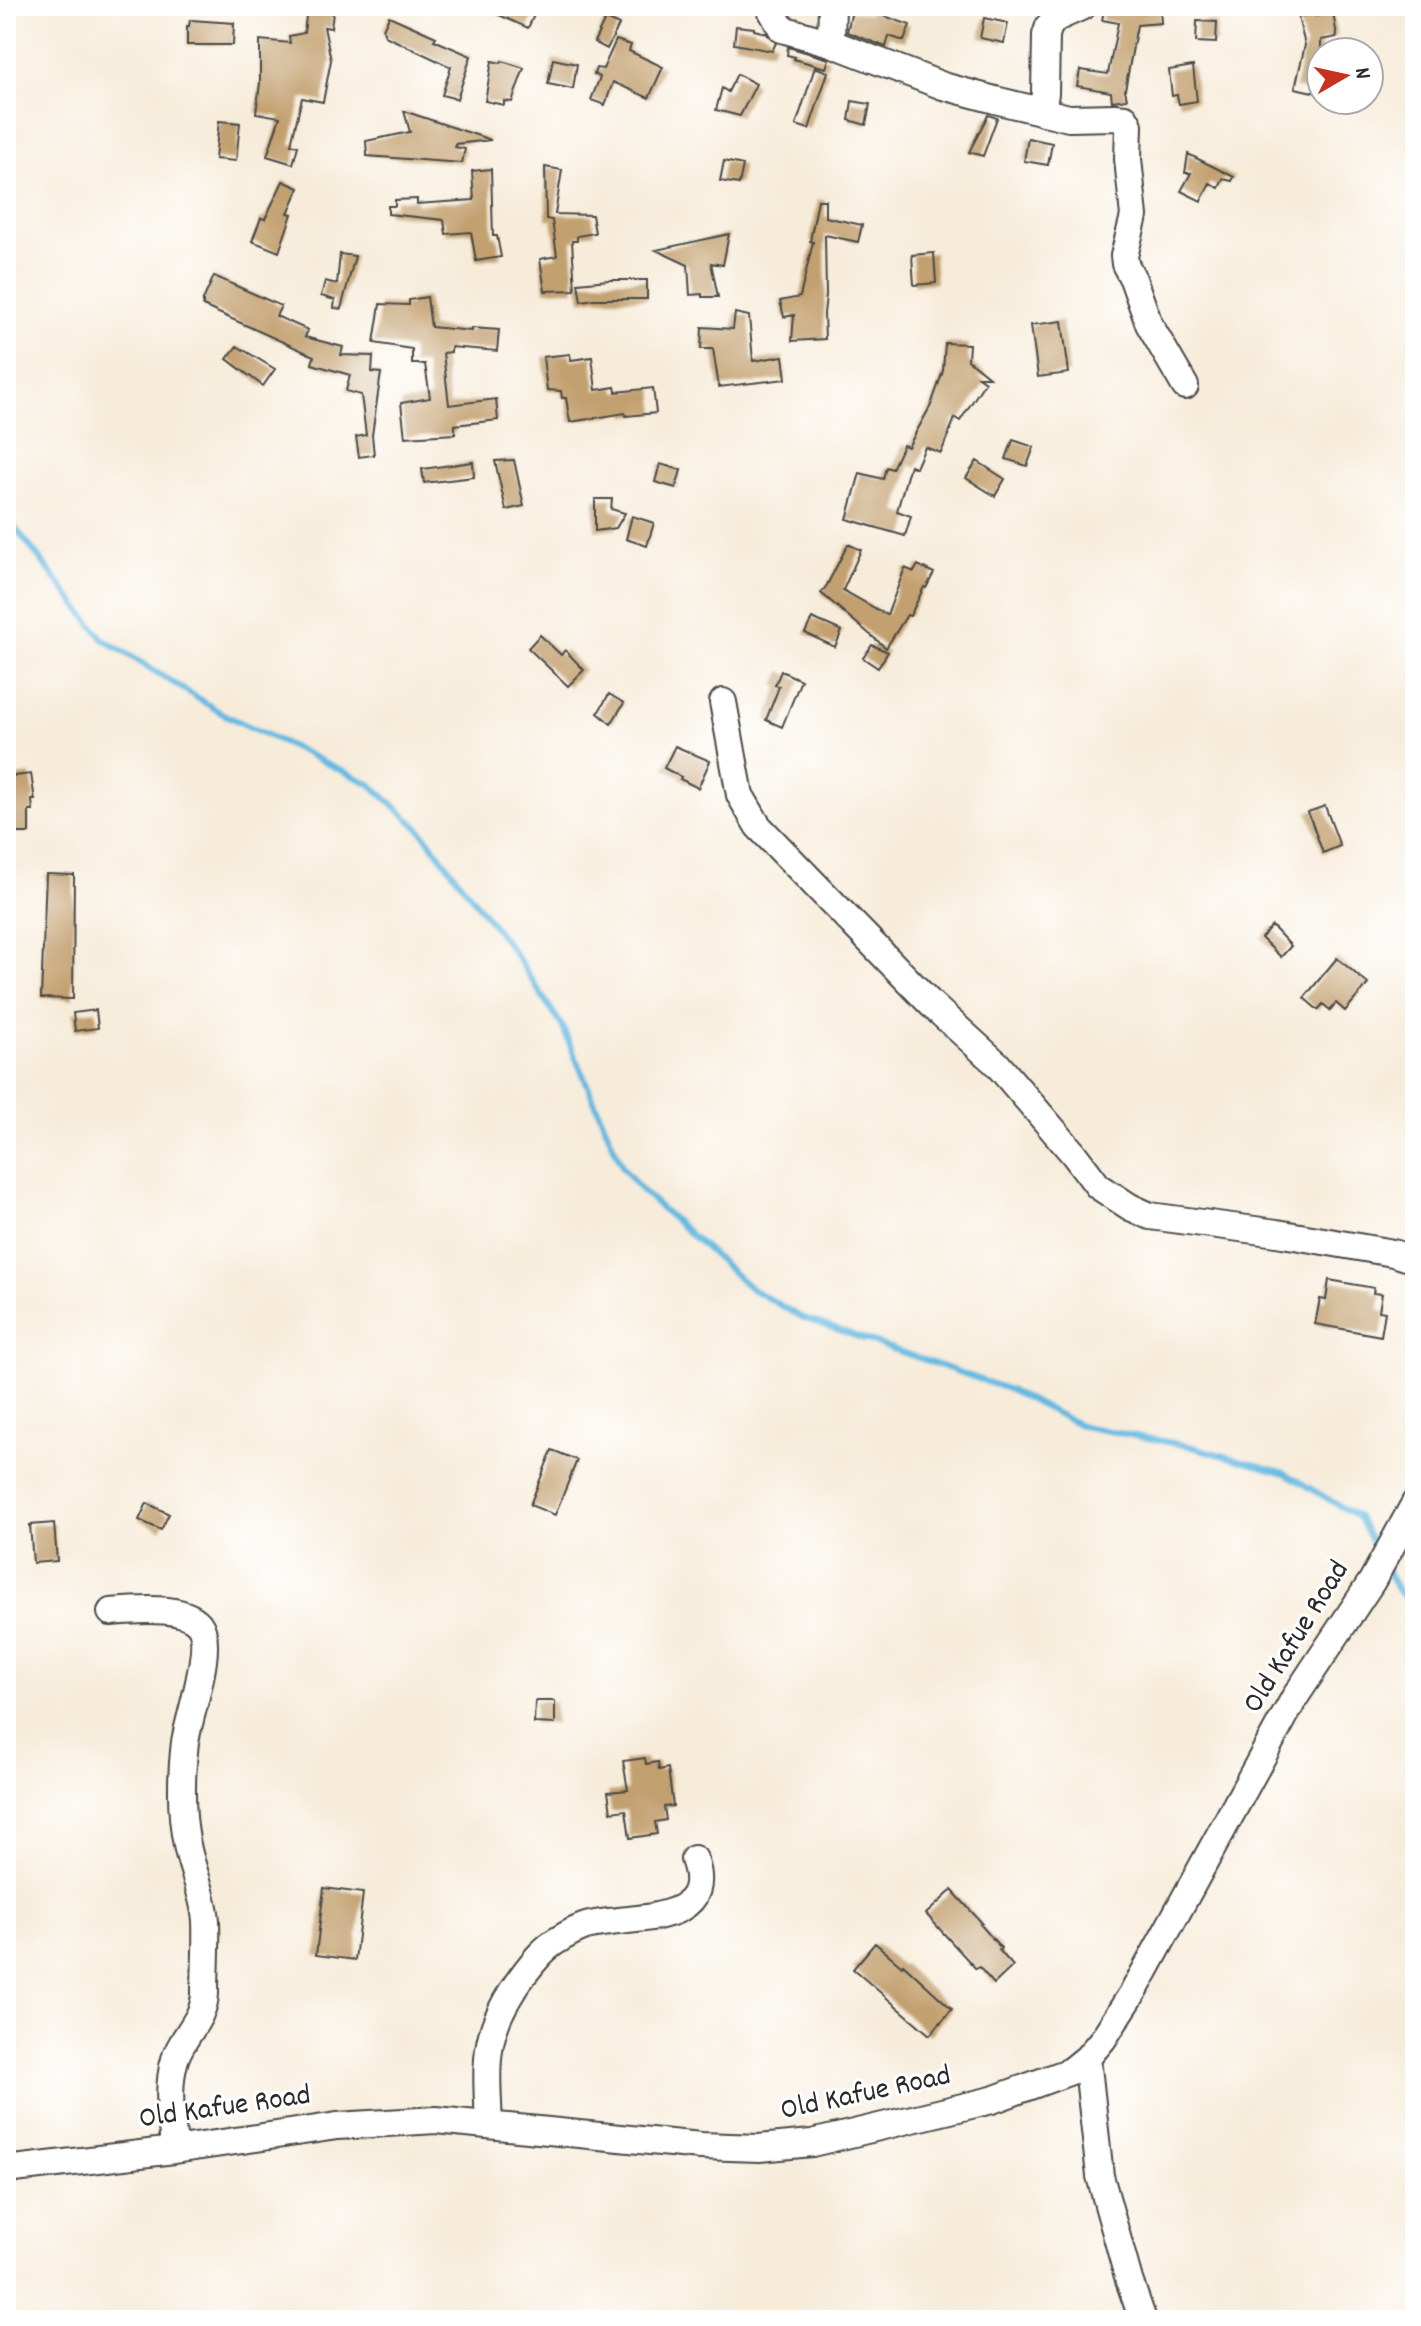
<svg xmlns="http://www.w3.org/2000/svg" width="1421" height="2326" font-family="Dekko,sans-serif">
<rect width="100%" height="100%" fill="#fff"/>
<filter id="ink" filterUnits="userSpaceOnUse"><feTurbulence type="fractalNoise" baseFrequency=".0125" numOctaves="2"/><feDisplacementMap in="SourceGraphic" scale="16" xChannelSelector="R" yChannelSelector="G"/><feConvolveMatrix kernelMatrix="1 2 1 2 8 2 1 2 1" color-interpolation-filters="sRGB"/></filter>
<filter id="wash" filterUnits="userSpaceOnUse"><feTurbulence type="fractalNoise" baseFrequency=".006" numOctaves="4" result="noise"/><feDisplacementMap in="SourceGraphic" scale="32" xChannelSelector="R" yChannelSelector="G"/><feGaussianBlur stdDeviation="1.8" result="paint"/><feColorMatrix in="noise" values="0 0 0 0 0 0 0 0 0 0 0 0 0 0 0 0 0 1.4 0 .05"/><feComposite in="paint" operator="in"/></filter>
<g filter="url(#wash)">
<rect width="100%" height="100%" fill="#f7ecda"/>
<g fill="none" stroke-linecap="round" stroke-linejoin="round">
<path stroke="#65b9e1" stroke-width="6" d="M6,516L103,639L223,714L370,784L420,829L515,954L562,1026L623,1168L642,1191L750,1288L801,1317L1007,1389L1082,1426L1189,1446L1285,1473L1358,1517L1379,1555
M1386,1569L1398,1591L1415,1607"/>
</g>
<g id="blocks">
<path fill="#c3a06f" d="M314,6H334L331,28L324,27L331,60L323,102L302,98L291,144L298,146L293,164L267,156L280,117L256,113L260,83V40L290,43L289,36L304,33L307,8L314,9Z
M479,6H520L535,13L528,28Z
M1105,6H1160L1161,23L1137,25L1125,90L1127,99L1112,101L1111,92L1077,86L1080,70L1108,74L1118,23L1102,20Z
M852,11L869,14L870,11L910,25L904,41L889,36L886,47L847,32Z
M1333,12L1337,37L1321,40V75L1317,93L1295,88L1305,45L1298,17L1315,13L1316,16Z
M389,16L436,37L434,40L471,56L457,99L442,95L451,67L385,36L383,29Z
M984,18L1008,23L1004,43L980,38Z
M605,19L619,25L607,49L594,42Z
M190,20L234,23L233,45H187V26H189Z
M1197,21L1217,22L1216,43L1196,42Z
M736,26L754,28V30L766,33L776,43L772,51L734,44Z
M616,40L631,45L629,51L663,67L649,98L613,82L605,105L591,100L600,77L594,74L596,68L603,69Z
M788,47L829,59L826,68L794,59L795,57L787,55Z
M553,59L577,64L573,89L548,84Z
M492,61L501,63L502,61L524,68L512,102L504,101V105L485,101Z
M1193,66L1197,101L1179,104L1177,95L1172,96L1169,70Z
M815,67L828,72L809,129L796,125Z
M737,74L756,84L740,116L716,110L722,88L728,92Z
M852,101L870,104L866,125L849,120Z
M404,111L491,140L455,144V147L465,149L462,163L367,156L366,141L410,132Z
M988,115L997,118L983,156L969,152Z
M219,121L240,123L236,161L215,159Z
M1028,138L1052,143L1048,165L1024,161Z
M1188,154L1234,177L1232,181L1223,179L1219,188L1210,183L1201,201L1181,191L1191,173H1185Z
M724,161L743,165L739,184L720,181Z
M545,167L562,170L555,214L592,215L595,233L577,236V241H572L575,290L545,291L540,259L557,256L552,220L546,219Z
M491,169L493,236H497L501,257L476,261L471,232L446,234L444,220L388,214V206H395V200L417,199V204L474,200L472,171Z
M283,181L299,188L288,213L292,214L279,252L252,241L261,218L265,219Z
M818,200H825V217L862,225L858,242L825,235L826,295L824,314L825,339L792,341L794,315L784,317L780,301L800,297L813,242L810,241Z
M729,234L723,265L711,263L718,297H702V294L690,295L688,265L656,250Z
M934,253L936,283L914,285L912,255Z
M340,254L355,256L341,309L334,308L335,300L321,296L325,281L337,284Z
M214,276L281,306L276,316L308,330L305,337L343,347L341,355L373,356L372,372L381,373L372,435L374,455L359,457L356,437L366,435L361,395L346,391L350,375L312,364L314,356L203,306V300Z
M609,280H647V299H594L581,301L578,283Z
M427,297L431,327L472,331V328L499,330L497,351L451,347V352L443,353L449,405L496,399L498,420L455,425V434L405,437L401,403L430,398L425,364H412V349L374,343L380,304L409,305V300Z
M735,313L749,316L753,361L783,356L786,379L719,387L713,349H701L702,327L733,329Z
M1062,321L1069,373L1038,377L1031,325Z
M945,343L969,344L968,360L989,377H978L985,382L960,421L955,418L941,453L925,447L916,468L910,465L897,511L911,516L905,536L847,519L860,473L883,479L886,467L892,469L903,445L908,447L931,405L943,371Z
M237,346L275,369L263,386L227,359Z
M570,354L571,360L592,357L596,390L615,387L616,392L653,388L656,413L626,416L625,413L570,422L566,398H562L561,391L547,390L543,357Z
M1013,440L1034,447L1027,466L1006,459Z
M514,460L524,506L506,510L495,461Z
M977,461L1005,479L995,496L966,478Z
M473,462L474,477L424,483L422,469Z
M660,464L681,470L676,488L655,482Z
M595,499H612L611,509L625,513L616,528L595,531Z
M632,516L654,523L647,546L626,539Z
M848,544L861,550L843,590L887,615L905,568L914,572L918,565L934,573L926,588L924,587L910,616L907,615L886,648L821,593L827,585Z
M812,618L842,631L835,647L805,633Z
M540,635L561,655L565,650L584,670L568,686L528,648Z
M872,645L888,652L878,668L863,658Z
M781,671L801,680L782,727L766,720L777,692L779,686L775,685Z
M609,694L624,703L611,724L598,713Z
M675,746L710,761L698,788L680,779L681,777L664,768Z
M31,774L35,800H32L33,811H29V833H9L6,777Z
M1325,806L1340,846L1323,853L1308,812Z
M46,874L74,875L73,999L41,998Z
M1272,926L1291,946L1281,957L1261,938Z
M1337,958L1368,984L1345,1011L1336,1003L1330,1010L1323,1004L1318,1010L1304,998Z
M96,1010L98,1028L75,1031L73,1013Z
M1329,1280L1374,1288L1373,1293L1382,1294L1379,1311L1385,1312L1381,1336L1315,1324L1320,1299L1326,1300Z
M552,1450L577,1460L555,1515L530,1505Z
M147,1503L169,1514L161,1530L139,1520Z
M54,1523L57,1561L33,1563L30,1525Z
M535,1701H555V1724L534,1723Z
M645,1758L646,1764L658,1762L659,1770L668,1768L673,1806L664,1807L666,1820L655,1822L657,1834L630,1838L626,1810L611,1812L608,1792L628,1790L623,1761Z
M324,1888L363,1893L355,1960L316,1955Z
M952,1890L982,1923L980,1924L1001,1948L999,1950L1013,1966L994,1984L979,1967L976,1969L926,1914Z
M875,1943L902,1966L903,1964L952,2009L930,2035L853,1969Z"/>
</g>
</g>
<g filter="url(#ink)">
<use href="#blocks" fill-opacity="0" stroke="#4a4845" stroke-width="2"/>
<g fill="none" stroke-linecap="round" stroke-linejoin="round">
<g stroke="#4a4845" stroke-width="30">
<path id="minor" d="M769,6L782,29L831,43L943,86L995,100L1069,118L1115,117L1125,118L1129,125L1128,159L1134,216L1124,256L1125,264L1133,279L1149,324L1185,386
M831,43L832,6
M1042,112L1045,93L1046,35L1049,26L1056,18L1083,6
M723,702L740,795L758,826L932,1005L997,1064L1073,1153L1098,1186L1130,1207L1150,1216L1277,1233L1393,1253L1415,1260
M111,1612C134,1610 183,1605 199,1624C215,1644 189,1716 185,1742C181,1776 180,1811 187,1845C192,1871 204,1894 206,1921C207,1945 205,1970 205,1994C204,2020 182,2036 175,2059C166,2089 172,2119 174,2150
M1087,2058L1100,2176L1129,2280L1143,2320
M489,2125C486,2059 482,2030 524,1974C534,1961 544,1948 558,1940C566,1935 577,1929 586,1926C626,1915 719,1928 694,1859
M6,2170L174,2150L337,2126L436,2120L701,2146L759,2148L812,2143L992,2100L1071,2071L1087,2058L1103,2039L1134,1991L1295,1697L1372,1581L1415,1503"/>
</g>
<use href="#minor" stroke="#fff" stroke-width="26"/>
</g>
</g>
<g text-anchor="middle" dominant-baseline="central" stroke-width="6" stroke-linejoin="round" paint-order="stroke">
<g font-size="30" fill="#2b2b2b" stroke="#fff">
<text transform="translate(1298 1638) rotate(-58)">Old Kafue Road</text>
<text transform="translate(866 2095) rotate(-12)">Old Kafue Road</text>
<text transform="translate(225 2109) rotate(-8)">Old Kafue Road</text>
</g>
</g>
<rect width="1421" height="2326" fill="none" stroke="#fff" stroke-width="32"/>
<g transform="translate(1345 76) rotate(81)"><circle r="38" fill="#ffffff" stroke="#aaaaaa" stroke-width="2"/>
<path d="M0-6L14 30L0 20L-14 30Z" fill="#c8321e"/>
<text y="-12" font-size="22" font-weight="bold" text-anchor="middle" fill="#2b2b2b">N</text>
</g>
</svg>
